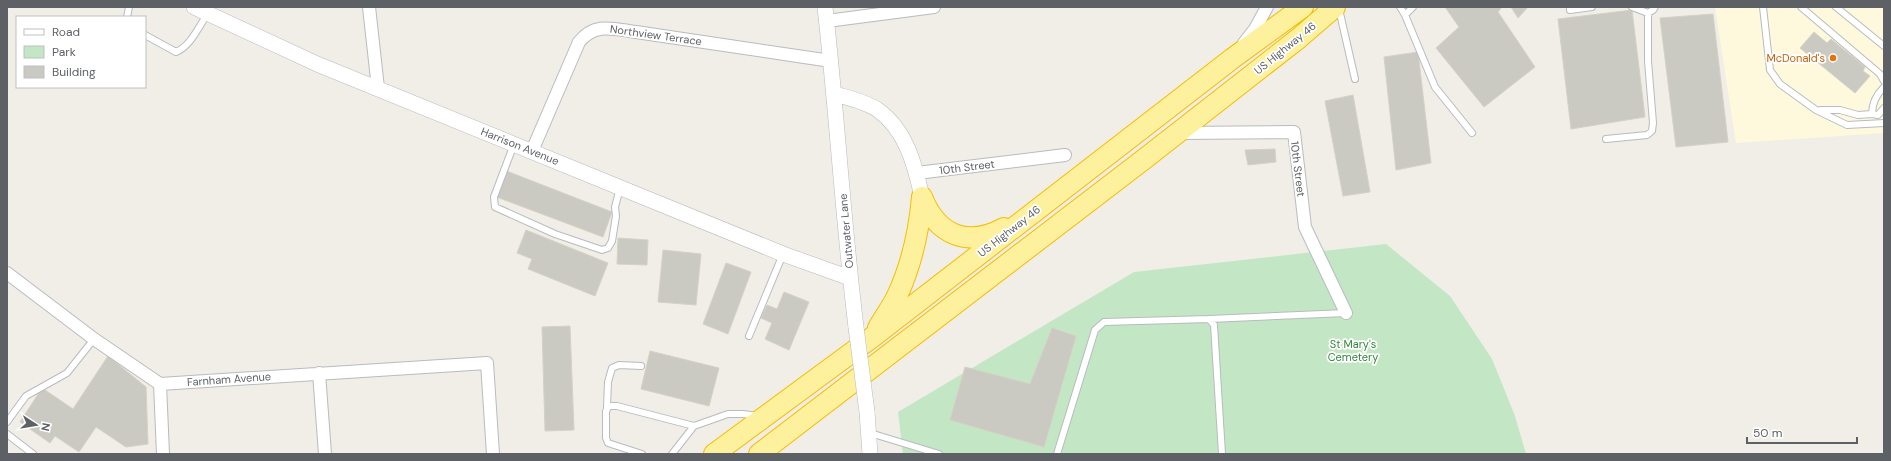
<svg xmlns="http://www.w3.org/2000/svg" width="1891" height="461" font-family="'DM Sans',sans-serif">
<rect width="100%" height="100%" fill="#f0eee6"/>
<path fill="#fef9dd" d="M1715,7H1884V133L1736,143Z"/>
<path fill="#c3e7c5" d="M1386,244L1450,296L1492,359L1515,416L1526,454H903L898,412L1134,272Z"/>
<path fill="#cbcac2" stroke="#d5d1c4" d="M1445,7H1502L1498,12L1535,67L1484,107L1436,48L1459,27Z
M1511,7H1528L1518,18Z
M1632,10L1645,117L1571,129L1558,19Z
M1713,14L1728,142L1676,147L1660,18Z
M1814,32L1827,43L1831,39L1865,67L1863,71L1870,76L1855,93L1800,48Z
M1418,52L1431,163L1396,170L1384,57Z
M1353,95L1370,192L1343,196L1325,101Z
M1275,149L1276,162L1248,165L1245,150Z
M504,170L612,212L603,237L494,196Z
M526,230L608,263L595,296L528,269L532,259L517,253Z
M618,238L648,240L647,265L617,264Z
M663,250L701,254L696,305L658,302Z
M726,263L751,272L728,334L703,324Z
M784,292L809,302L789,350L765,339L772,323L761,318L767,305L777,309Z
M570,326L574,430L545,431L542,327Z
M1052,328L1076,336L1044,447L950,420L965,367L1030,384Z
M650,351L719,368L709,406L641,389Z
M108,356L146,387L148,444L126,447L96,427L79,452L55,436L50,443L20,422L42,388L73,409Z"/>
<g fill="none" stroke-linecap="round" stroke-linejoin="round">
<g stroke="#b8bbc0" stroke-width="8">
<path id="service" d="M1400,7L1405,15L1435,87L1472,133
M1570,7V10L1592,7
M1632,7L1648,13L1653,10L1655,7
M1763,7L1770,70L1780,84L1816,110L1847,125L1884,123
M1801,7L1880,74L1884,81
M1836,7L1884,46
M1339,9L1355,79
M1405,15L1413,7
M127,17L129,7
M145,35L176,52C191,46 199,26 208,13
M1820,110H1840L1858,115L1872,114C1872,104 1877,94 1884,87
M1872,114L1878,115L1884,108
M1606,139L1647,135L1652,131L1653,123L1648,61V13
M514,144L494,197L495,207L555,234L602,250L608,248L612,241L616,216L615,207L620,188
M1209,319L1346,313
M749,336L783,254
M607,407L608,382L612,368L619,365L641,366
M7,422L26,396L67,373L94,339
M870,433L939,454
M7,434L33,454
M642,454L608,443L606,438V411L609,406H617L694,426L728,414H743L758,416
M672,454L694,426
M1057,454L1095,330L1104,322L1209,319L1214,325L1222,454"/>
</g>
<g stroke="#b8bbc0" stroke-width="14">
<path id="minor" d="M369,7L378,88
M827,21L934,7
M1244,43L1255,29L1267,7
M1178,133L1294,132L1305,227L1346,313
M532,151L579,42C595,22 613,29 636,32L831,61
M917,173L1065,155
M7,273L94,339L160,384L487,363L493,454
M319,373L325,454
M160,384L163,454"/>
</g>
<g stroke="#b8bbc0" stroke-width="16">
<path id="tertiary" d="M194,7L317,64L783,254L850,278
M825,7C837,114 843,221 856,327
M835,94C848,98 867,102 878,110C906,130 915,165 922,197
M867,412L870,454"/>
</g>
<g stroke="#f6bc00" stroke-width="22">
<path id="trunk" d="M922,197C937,235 967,248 1004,228
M878,328C884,317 892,307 897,296C912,264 919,231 922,197
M714,454L870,339L1233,58L1303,7
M759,454L1143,160L1299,38L1335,7"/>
</g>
<use href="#service" stroke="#fff" stroke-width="6"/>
<use href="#minor" stroke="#fff" stroke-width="12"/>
<use href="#tertiary" stroke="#fff" stroke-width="15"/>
<use href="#trunk" stroke="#fef19e" stroke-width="20"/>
<g stroke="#b8bbc0" stroke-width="16" stroke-linecap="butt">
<path id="tertiary-bridge" d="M856,327L867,412"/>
</g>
<use href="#tertiary-bridge" stroke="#fff" stroke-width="15"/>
</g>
<circle fill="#e8710a" stroke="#fff" stroke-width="1.5" cx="1833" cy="58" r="4"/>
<g text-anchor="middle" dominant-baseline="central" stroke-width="3.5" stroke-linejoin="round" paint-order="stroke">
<g font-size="11" fill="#5d6166" stroke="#fff">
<text transform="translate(656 35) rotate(8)">Northview Terrace</text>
<text transform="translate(1285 48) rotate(-39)">US Highway 46</text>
<text transform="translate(520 146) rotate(22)">Harrison Avenue</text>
<text transform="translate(967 167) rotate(-7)">10th Street</text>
<text transform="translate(1298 169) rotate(83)">10th Street</text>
<text transform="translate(846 231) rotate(-95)">Outwater Lane</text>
<text transform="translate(1009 231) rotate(-38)">US Highway 46</text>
<text transform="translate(229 379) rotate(-4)">Farnham Avenue</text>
</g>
<g font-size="11" fill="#c56008" stroke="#fff" text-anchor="end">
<text x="1825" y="58">McDonald's</text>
</g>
<g font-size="11" fill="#35863f" stroke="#fff">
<text x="1353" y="344">St Mary's<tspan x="1353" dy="13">Cemetery</tspan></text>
</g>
</g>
<rect width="1891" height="461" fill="none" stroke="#5d6166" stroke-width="16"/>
<rect x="16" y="16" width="130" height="72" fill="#ffffff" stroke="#bec0c2"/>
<rect x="24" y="29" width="20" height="6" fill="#ffffff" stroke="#bec0c2"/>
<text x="52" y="36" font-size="12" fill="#5d6166">Road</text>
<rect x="24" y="46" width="20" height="12" fill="#c3e7c5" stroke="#bec0c2"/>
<text x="52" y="56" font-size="12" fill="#5d6166">Park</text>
<rect x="24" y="66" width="20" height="12" fill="#cbcac2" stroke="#bec0c2"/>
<text x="52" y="76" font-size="12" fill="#5d6166">Building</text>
<g transform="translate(36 425) rotate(102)" stroke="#ffffff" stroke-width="3" paint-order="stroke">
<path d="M0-3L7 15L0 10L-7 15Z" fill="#5d6166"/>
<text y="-6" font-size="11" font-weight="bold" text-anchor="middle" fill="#5d6166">N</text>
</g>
<path d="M1747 437v6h110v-6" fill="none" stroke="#5d6166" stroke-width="2"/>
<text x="1753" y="437" font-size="12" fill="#5d6166" stroke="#ffffff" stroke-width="3" paint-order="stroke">50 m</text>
</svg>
